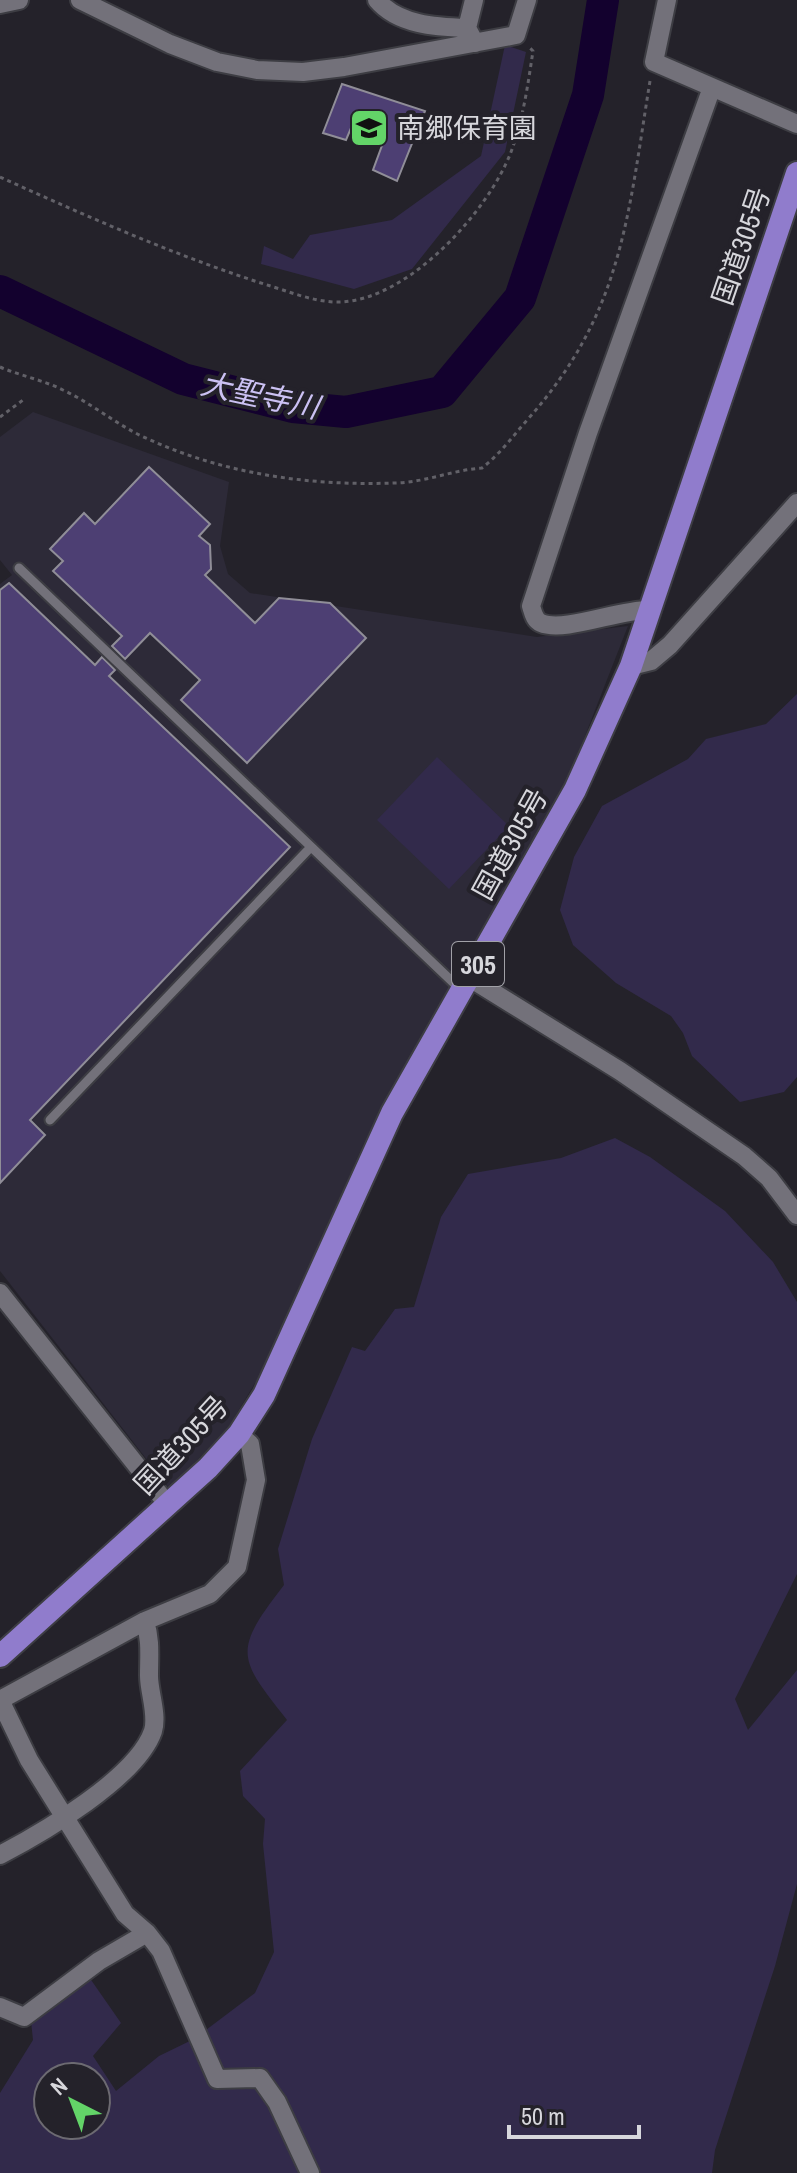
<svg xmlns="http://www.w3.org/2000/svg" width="797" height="2173" font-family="'Archivo Narrow','Noto Sans JP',sans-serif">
<rect width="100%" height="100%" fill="#24222a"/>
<path fill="#2d2a38" d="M33,412L229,482L220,546L228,574L250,593L537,637L628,626L565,787L445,994L364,1143L266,1365L225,1433L169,1488L0,1271V584L12,575L0,560V437Z"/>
<path fill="#322a4b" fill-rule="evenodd" d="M505,45L526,52L505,152L412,269L354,289L261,264L264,246L293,259L310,235L392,220L481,156Z
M797,694V1077L784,1092L740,1102L692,1056L683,1033L671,1016L616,983L573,945L560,910L574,857L602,806L688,759L706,739L766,724Z
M437,757L509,826L449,889L377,820Z
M615,1138L650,1157L725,1211L773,1262L797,1302V1574L735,1699L748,1730L797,1670V1884L775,1966L715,2150L712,2173H0V2093L33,2040L31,2021L89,1977L121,2023L93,2056L116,2091L159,2056L194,2039L255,1993L274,1952L263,1844L265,1819L243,1796L240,1771L287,1720C237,1657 233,1651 284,1585L278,1549L312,1439L352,1347L365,1351L395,1309L414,1307L441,1217L468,1174L561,1158ZM48,2077H96V2125H48Z"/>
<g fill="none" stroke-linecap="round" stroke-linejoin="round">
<path stroke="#13012e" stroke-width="32" d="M0,291L183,379L293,407L346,412L442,392L520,298L588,95L603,0"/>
</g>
<path fill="#4d3f73" stroke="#908e98" stroke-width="2" d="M342,84L425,111L397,181L373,170L384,140L351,128L346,140L323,133Z
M149,467L210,524L199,536L210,545L211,569L205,575L255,623L279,598L330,603L366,638L247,763L181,700L200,680L150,633L125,659L112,646L122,636L53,571L63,561L50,549L84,513L95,524Z
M9,583L95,665L102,657L115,670L109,676L290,847L30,1120L45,1135L0,1183V590Z"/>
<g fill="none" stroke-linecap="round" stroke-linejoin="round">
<g stroke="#3d3d43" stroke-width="13">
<path id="service" d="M19,568L460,989
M50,1120L309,849"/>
</g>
<g stroke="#3d3d43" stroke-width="22">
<path id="minor" d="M80,0L170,44L217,62L257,70L303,72L344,67L516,35L527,0
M377,0C398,25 436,27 467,28L475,43
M667,0L654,62L797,124
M0,4L19,0
M467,28L474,0
M649,610C621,609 564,633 541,623C534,620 533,612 531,606L588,433L711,90
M631,666L651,661L670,645L797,503
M470,978L620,1071L744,1156L769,1178L797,1215
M0,1293L168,1505
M0,1700L29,1760L125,1914L147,1933L161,1951L217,2079L260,2078L277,2102L310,2173
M0,1700L145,1621L210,1594L237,1567L256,1480L250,1444L239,1434
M0,1855C42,1833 137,1778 153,1731C158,1715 149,1692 149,1676C149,1655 151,1641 145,1621
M0,2007L24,2017L99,1961L147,1933"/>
</g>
<g stroke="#3d3d43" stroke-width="26">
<path id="trunk" d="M0,1656L208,1468L239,1434L264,1395L392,1113L575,790L631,666L797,173"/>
</g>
<path stroke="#626168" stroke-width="3" stroke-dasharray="4 4" stroke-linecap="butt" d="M0,177C86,216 174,255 264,284C288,291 315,303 341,302C409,299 488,212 511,152C523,120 528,84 533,51L528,46
M0,367C21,376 43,380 63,390C93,404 118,426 148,439C225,474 309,486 393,483C424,483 452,470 482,468C500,454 513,436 528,419C623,312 628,215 650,81
M0,417L23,400"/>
<use href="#service" stroke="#73717a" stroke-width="9"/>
<use href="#minor" stroke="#73717a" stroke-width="18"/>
<use href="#trunk" stroke="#907ccc" stroke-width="22"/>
</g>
<defs>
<g id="school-square" transform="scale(2)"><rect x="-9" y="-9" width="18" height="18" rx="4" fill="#63d468" stroke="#24222a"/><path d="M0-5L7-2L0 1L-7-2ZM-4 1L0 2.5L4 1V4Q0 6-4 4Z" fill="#111"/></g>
</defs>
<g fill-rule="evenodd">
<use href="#school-square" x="369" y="128"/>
</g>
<g text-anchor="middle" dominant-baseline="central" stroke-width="8" stroke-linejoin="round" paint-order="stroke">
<rect fill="#24222a" stroke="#a1a1a7" stroke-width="2" x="452" y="942" width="52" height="44" rx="6"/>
<g font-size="26" font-weight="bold" fill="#d7d7dc">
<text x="478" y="964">305</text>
</g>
<g font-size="28" fill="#d7d7dc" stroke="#24222a" text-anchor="start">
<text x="397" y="128">南郷保育園</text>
</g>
<g font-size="28" fill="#d7d7dc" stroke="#24222a">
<text transform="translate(741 246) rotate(-71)">国道305号</text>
<text transform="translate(510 844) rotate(-61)">国道305号</text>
<text transform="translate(181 1445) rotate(-47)">国道305号</text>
</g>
<g font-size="30" font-style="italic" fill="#cbc1f3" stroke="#24222a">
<text transform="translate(260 395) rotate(12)">大聖寺川</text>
</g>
</g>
<g transform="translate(72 2101) rotate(318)"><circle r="38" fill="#24222a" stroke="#6c6a71" stroke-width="2"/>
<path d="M0-6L14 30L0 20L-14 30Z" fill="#63d468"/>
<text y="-12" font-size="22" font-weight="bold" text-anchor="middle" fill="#d7d7dc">N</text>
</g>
<path d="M509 2125v12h130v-12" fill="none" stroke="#d7d7dc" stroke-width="4"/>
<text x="521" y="2125" font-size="24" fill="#d7d7dc" stroke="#24222a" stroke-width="6" paint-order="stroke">50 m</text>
</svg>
